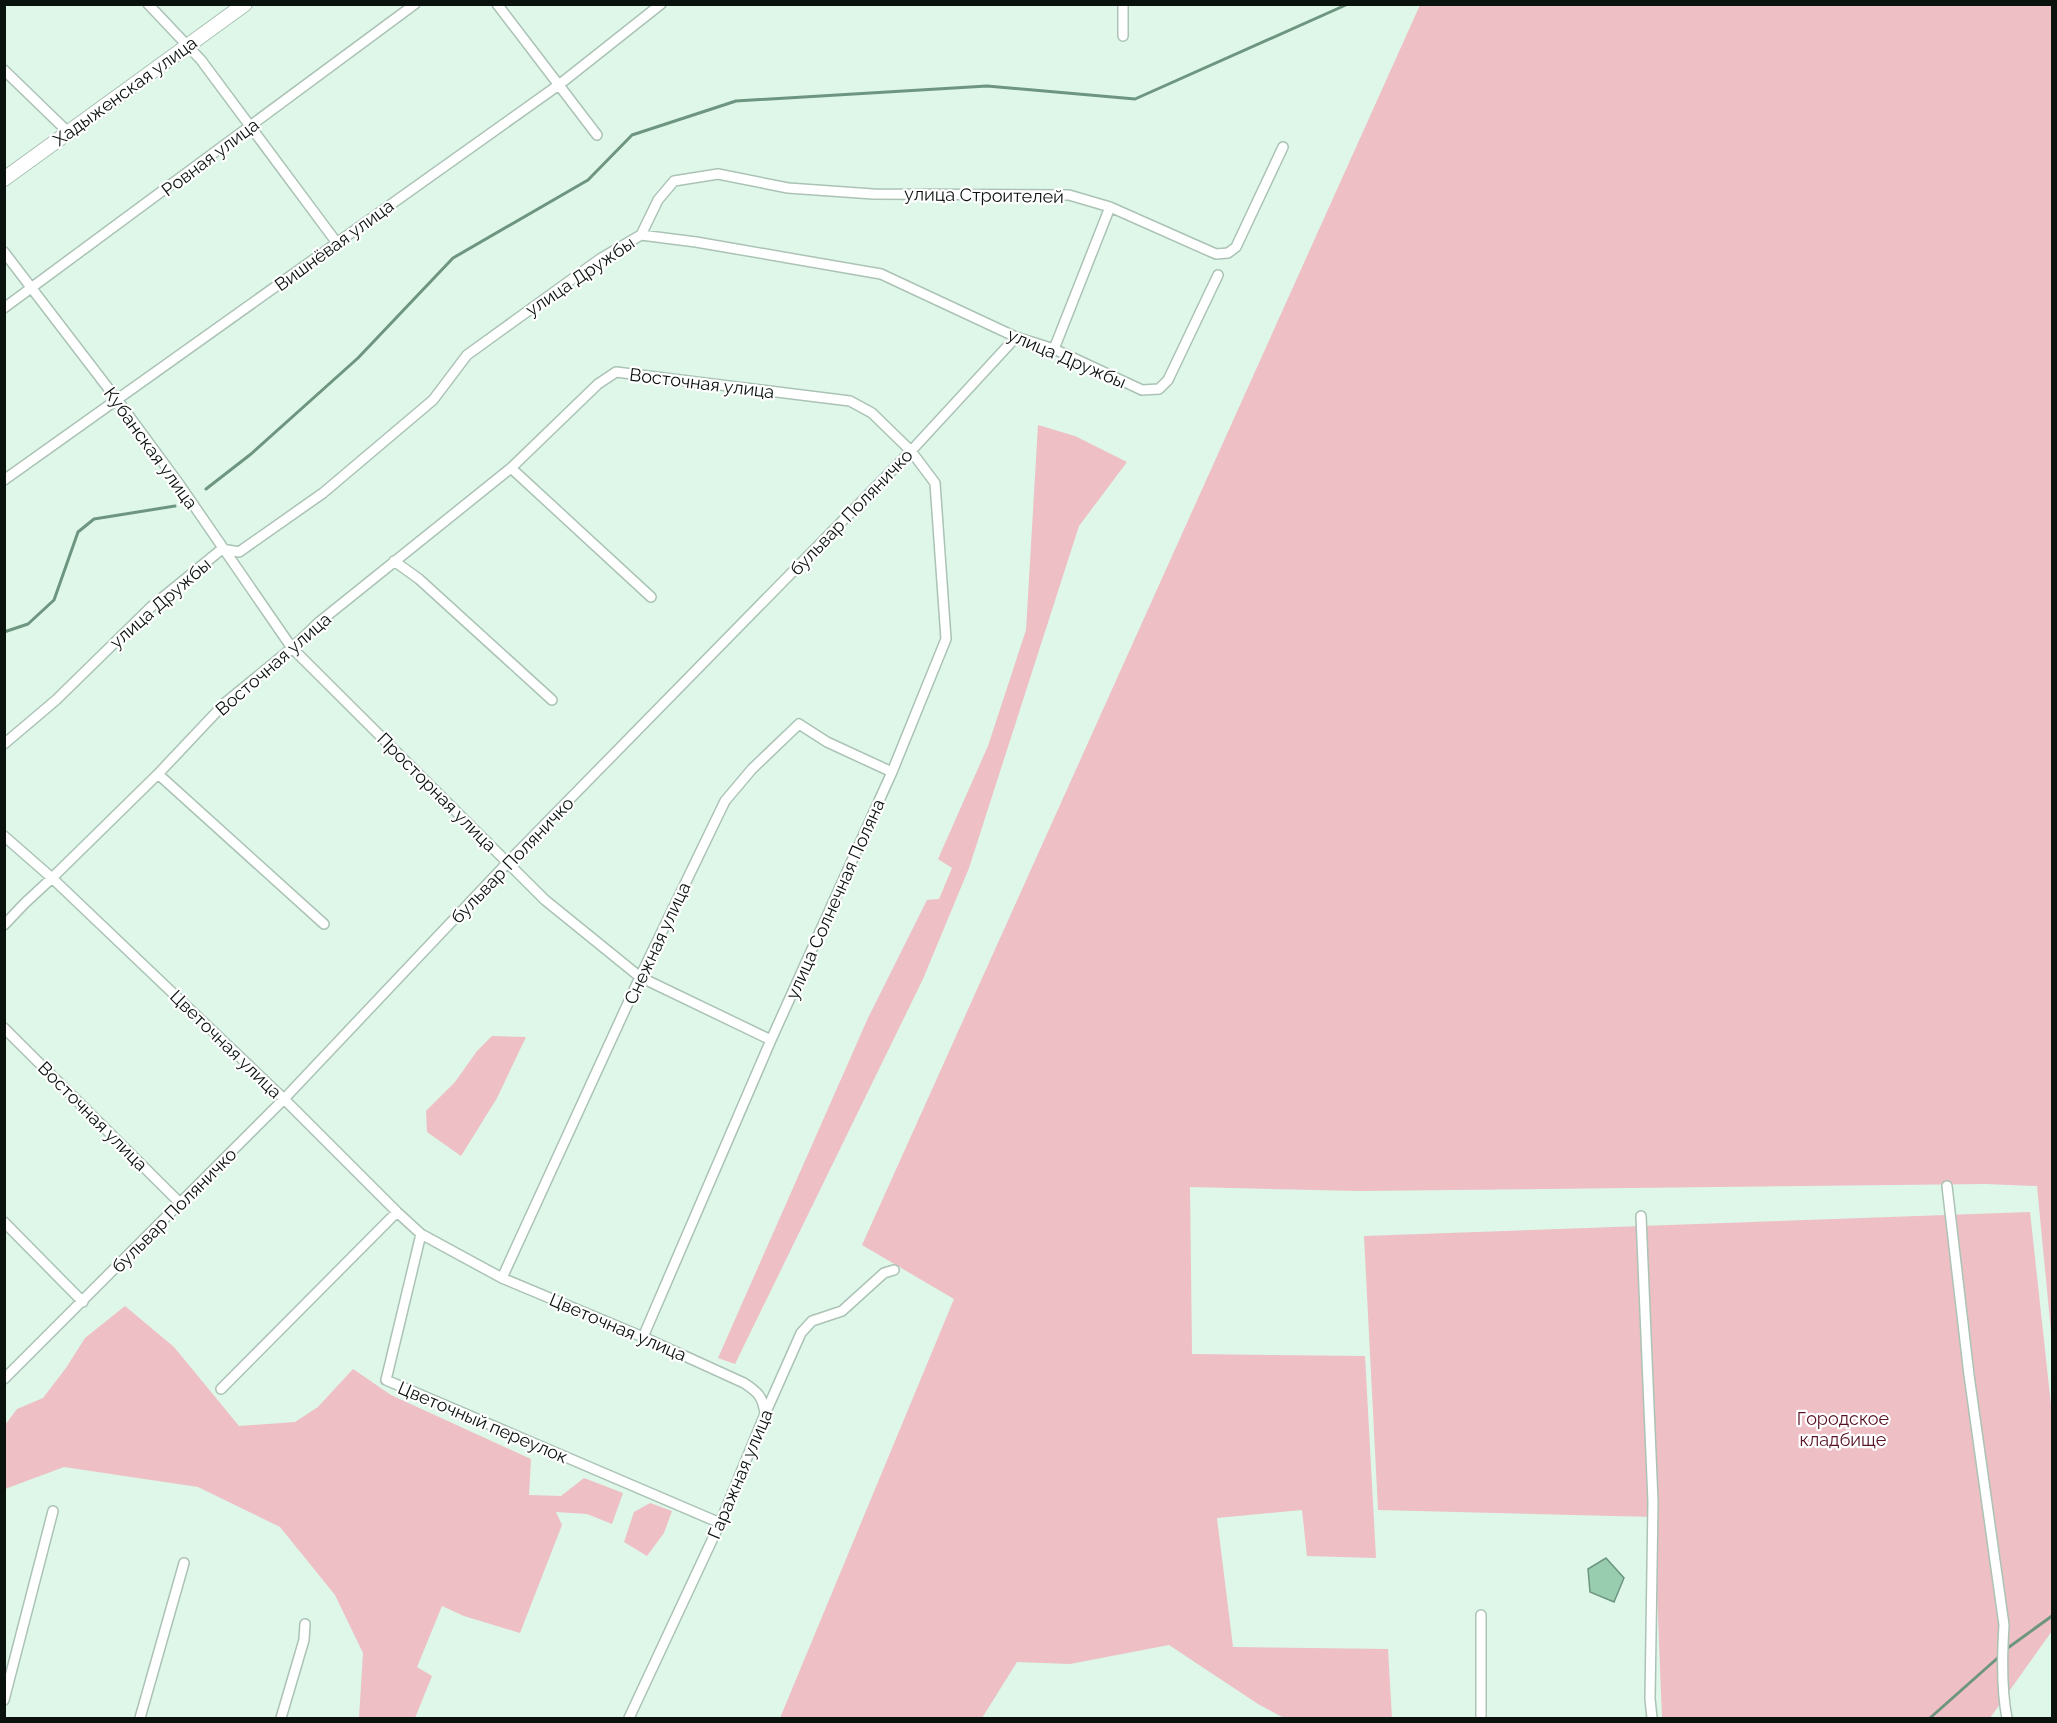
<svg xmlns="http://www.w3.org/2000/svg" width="2057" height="1723" font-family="Raleway,sans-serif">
<rect width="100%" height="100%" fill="#def7e8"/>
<path fill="#eebfc5" d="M1420,5H2052V1342L2037,1186L1986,1184L1359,1191L1190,1187L1192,1354L1365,1356L1376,1558L1307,1556L1302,1510L1217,1518L1233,1647L1388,1649L1392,1718H1284L1258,1704L1169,1645L1070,1664L1017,1662L982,1718H780L954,1299L862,1245Z
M1038,425L1075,436L1127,462L1079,526L969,868L923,979L735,1364L718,1358L868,1018L927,900L939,899L952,868L938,859L988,746L1026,630Z
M492,1036L526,1037L497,1098L461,1156L427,1132L426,1111L455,1082L477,1051Z
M2030,1212L2052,1414V1631L1990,1718H1662L1654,1517L1378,1510L1364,1236Z
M125,1306L174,1347L239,1426L295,1422L318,1407L353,1369L391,1395L531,1459L529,1495L561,1496L584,1478L623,1493L612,1524L587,1514L556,1512L562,1525L520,1633L464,1616L442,1606L417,1667L432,1676L415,1718H359L363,1653L335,1595L280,1527L198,1487L64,1467L5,1489V1425L17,1409L43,1398L66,1368L85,1338Z
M650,1503L672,1511L664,1533L647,1556L624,1542L634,1512Z"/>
<path fill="#98cdaf" stroke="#6d957f" stroke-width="1.5" d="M1606,1558L1624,1578L1614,1602L1590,1592L1588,1569Z"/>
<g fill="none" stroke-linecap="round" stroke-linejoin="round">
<path stroke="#6d957f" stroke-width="3" d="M206,489L251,454L358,358L453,258L588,180L632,135L736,101L987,86L1135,99L1348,4
M4,632L28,624L54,600L78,532L94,519L175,506
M2005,1650L2052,1616
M1930,1718L2001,1655"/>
<g stroke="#abc3b5" stroke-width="12">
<path id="street" d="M148,4L201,60L337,243
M497,4L597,135
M1123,36V4
M4,70L68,132
M641,235L658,200L674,181L718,174L788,188L873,194L1069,195L1110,207L1216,254L1228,253L1236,247L1283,147
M4,252L118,401L179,484L292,648L545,900L640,977L771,1040
M4,308L415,4
M1054,349L1110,207
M511,468L651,597
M4,480L560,84L661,4
M394,561L419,579L552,700
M4,744L56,700L151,607L222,549L239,552L323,493L433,400L467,355L600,259L641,235L696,242L881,274L1016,337L1054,349L1142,390L1159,389L1168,380L1218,275
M158,774L324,924
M4,836L52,878L284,1099L397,1212L421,1234L502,1278L643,1337L744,1383C758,1392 763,1397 765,1414
M4,925L25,903L52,878L158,774L225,703L292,648L318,623L511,468L598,384L616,372L850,401L872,413L911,451L935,483L946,639L892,772L771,1040L643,1337
M4,1028L181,1204
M1947,1186L1969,1375L2004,1625C2002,1656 2001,1688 2007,1718
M1641,1216L1653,1502L1650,1699L1652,1718
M4,1222L83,1302
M421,1234L386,1380L720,1523
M502,1278L640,977L725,801L752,769L799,724L827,742L892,772
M4,1379L284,1099L508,862L911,451L1016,337
M221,1389L397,1212
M1481,1615V1718
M4,1700L53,1511
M140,1718L184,1563
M281,1718L304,1640L305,1624
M629,1718L720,1523L765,1414L801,1333L812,1321L842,1311L884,1273L894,1270"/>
</g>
<g stroke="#abc3b5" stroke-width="16">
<path id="secondary" d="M4,179L245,4"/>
</g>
<use href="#street" stroke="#fff" stroke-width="9"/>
<use href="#secondary" stroke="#fff" stroke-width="14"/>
</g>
<g text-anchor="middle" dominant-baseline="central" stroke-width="4.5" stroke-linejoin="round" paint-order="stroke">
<g font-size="18" fill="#0a120e" stroke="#fff">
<text transform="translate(125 91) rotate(-36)">Хадыженская улица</text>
<text transform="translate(210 157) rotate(-37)">Ровная улица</text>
<text transform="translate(984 195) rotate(1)">улица Строителей</text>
<text transform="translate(334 245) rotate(-36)">Вишнёвая улица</text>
<text transform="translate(580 276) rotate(-34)">улица Дружбы</text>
<text transform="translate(1067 358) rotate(23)">улица Дружбы</text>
<text transform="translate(702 383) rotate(7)">Восточная улица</text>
<text transform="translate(151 448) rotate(54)">Кубанская улица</text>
<text transform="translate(851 512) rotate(-46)">бульвар Поляничко</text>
<text transform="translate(160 603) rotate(-41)">улица Дружбы</text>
<text transform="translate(273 664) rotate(-41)">Восточная улица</text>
<text transform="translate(437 792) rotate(45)">Просторная улица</text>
<text transform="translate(512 860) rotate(-46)">бульвар Поляничко</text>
<text transform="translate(835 899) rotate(-66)">улица Солнечная Поляна</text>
<text transform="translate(657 943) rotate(-65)">Снежная улица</text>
<text transform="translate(226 1044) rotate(44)">Цветочная улица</text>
<text transform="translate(93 1116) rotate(45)">Восточная улица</text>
<text transform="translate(174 1210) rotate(-45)">бульвар Поляничко</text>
<text transform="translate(618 1327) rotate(23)">Цветочная улица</text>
<text transform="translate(483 1422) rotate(23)">Цветочный переулок</text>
<text transform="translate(740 1474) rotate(-67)">Гаражная улица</text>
</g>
<g font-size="18" fill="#571325" stroke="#fff">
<text x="1843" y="1418">Городское<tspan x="1843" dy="21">кладбище</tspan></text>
</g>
</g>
<rect width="2057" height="1723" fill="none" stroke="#0a120e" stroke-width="12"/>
</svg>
